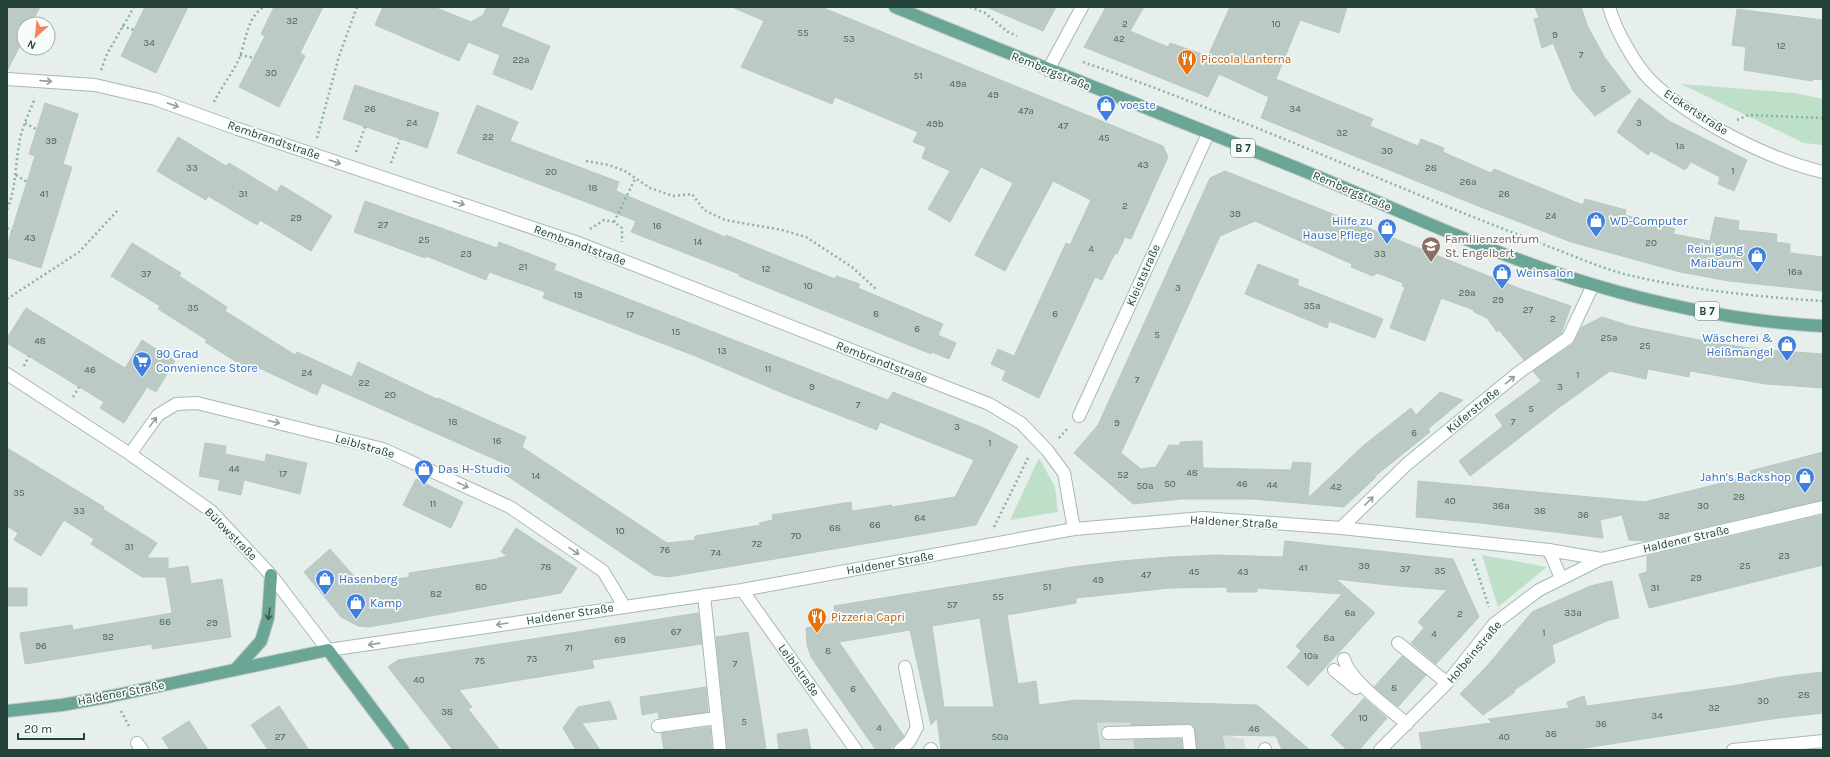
<svg xmlns="http://www.w3.org/2000/svg" width="1830" height="757" font-family="Karla,sans-serif">
<rect width="100%" height="100%" fill="#e6efeb"/>
<path fill="#d4dfda" d="M1076,700L1222,704V735L1244,739L1246,750H1081Z"/>
<path fill="#bfe0c8" d="M1681,84L1795,93L1823,99V145L1804,143Z
M1039,458L1055,487L1058,512L1010,520Z
M1482,555L1547,567L1498,607Z"/>
<path fill="#bbcac4" stroke="#b8c9c2" fill-rule="evenodd" d="M7,7H40L31,24H24V38L7,71Z
M145,7H188L156,73L121,56Z
M274,7H323L300,53L305,56L279,107L239,87L265,36L261,34Z
M383,7H434L471,22L483,15L487,7H510L501,26L550,46L532,90L493,74L500,55L468,42L459,61L375,25Z
M732,7H821L1163,146L1168,157L1131,239L1125,237L1117,254L1115,253L1102,280L1095,277L1039,398L1002,380L1006,371L991,364L998,349L1014,356L1066,243L1070,245L1091,200L1053,181L1005,271L975,255L1013,183L981,167L950,222L928,209L950,171L922,158L926,147L913,142L918,132L835,97L832,104L741,67L764,21Z
M986,7H1056L1043,31Z
M1106,7H1144L1130,31L1168,47L1170,43L1208,56L1230,7H1347L1339,33L1300,20L1276,79L1373,119L1370,126L1418,146L1421,139L1444,148L1443,152L1491,173L1494,169L1583,205L1585,199L1626,210L1625,215L1675,229L1673,234L1710,241L1715,217L1739,221L1738,230L1777,234L1776,242L1790,244V253L1823,257V291L1729,281L1680,272L1571,242L1478,206L1261,118L1269,97L1219,74L1208,97L1084,47Z
M1535,7H1581L1588,27L1605,58L1631,92L1595,116L1573,91L1553,43L1542,48L1534,19L1539,18Z
M1737,9L1823,20V80L1813,79L1812,81L1744,70L1746,47L1732,45Z
M355,85L439,113L427,148L343,119Z
M1639,98L1669,121L1747,160L1734,191L1718,184L1720,177L1691,162L1685,170L1651,151L1648,155L1617,132Z
M45,103L78,114L63,164L72,167L41,268L7,257V246L35,156L29,154Z
M477,105L518,122L510,141L619,182L616,191L725,237L726,235L835,279L836,276L860,284L858,288L943,324L938,335L956,343L949,359L932,352L931,354L739,276V274L631,232L636,221L457,153Z
M178,137L226,166L229,163L277,192L281,185L332,216L311,251L260,220L257,225L208,196L206,200L157,171Z
M1225,171L1521,289L1571,306L1561,334L1524,360L1499,330L1497,332L1487,318L1474,312V310L1441,298L1425,341L1390,328L1405,287L1402,286L1403,283L1377,273L1373,276L1351,267L1352,264L1255,221L1220,236L1121,453L1141,469L1156,467L1169,445H1180V442L1202,441L1203,468L1291,470L1293,462L1311,463L1308,498L1364,445L1411,408L1416,415L1440,392L1463,400L1428,429L1430,432L1374,477H1376L1344,507L1252,499H1181L1133,504L1074,453L1098,425L1210,178Z
M365,201L497,248L499,242L556,264L554,270L888,400L893,392L986,429L1018,446L976,525L668,577L654,575L503,473L508,465L322,383L317,395L257,367L254,373L205,342L207,340L158,309L160,306L111,276L132,243L181,273L179,276L227,307L225,311L295,355L297,352L352,377L358,362L437,399L438,398L526,437L522,447L667,543L695,540V536L761,525L759,523L773,520L772,515L851,502L852,511L892,505V507L955,497L974,460L880,422L877,430L785,394L693,355L543,298L545,292L489,272L486,280L426,256L425,258L354,232Z
M1258,264L1299,280L1297,285L1383,319L1375,338L1329,321L1327,328L1245,294Z
M26,308L125,368L142,340L175,361L156,392L147,387L124,423L100,408L104,402L7,343V338Z
M1602,317L1630,326L1714,343L1765,350L1823,354V388L1766,384L1690,371L1689,377L1648,369L1646,379L1610,371L1557,409L1470,476L1459,461L1503,426L1495,415L1541,381L1533,371L1573,344L1582,327Z
M205,443L226,446L225,454L265,462L266,454L307,463L300,494L244,480L241,495L218,490L220,480L199,476Z
M7,448L104,507L103,509L157,543L147,558H168V569L188,566L191,584L222,579L231,637L152,649V644L25,664L20,633L72,625L73,630L172,613L166,577H142L91,544L94,539L64,520L41,556L14,540L18,533L7,526Z
M1823,452V500L1644,541L1629,540L1622,515L1600,520L1603,538L1481,523L1416,517L1418,481L1644,502L1751,476L1750,471Z
M416,479L463,502L451,528L403,505Z
M1823,515V565L1649,608L1639,574L1647,572V556Z
M516,528L577,568L561,593L369,627L358,626L341,617L304,572L330,549L362,585L409,577V573L497,559L498,558L508,556L501,552Z
M1285,541L1453,559L1479,617L1436,664L1411,643L1424,628L1418,622L1447,590L1388,585L1336,579L1375,613L1308,686L1287,667L1301,651L1296,646L1342,594L1257,588V592H1227V587L1170,588L1076,598V603L1007,615L1018,684L1036,681L1039,705L1076,700L1257,705L1310,750H1282L1276,736L1222,735L1225,750H1197L1195,730L1191,724L1131,725V722H1096L1100,750H941L937,718L931,725L910,630L839,642L904,736L889,750H876L811,657L807,645L806,628L836,623L834,606L1072,567L1121,561L1169,557L1218,555L1283,557ZM980,618L994,707H944L932,626Z
M1612,581L1619,618L1609,620L1552,645L1555,662L1513,691L1515,692L1483,715L1460,694L1487,666L1532,612L1590,586Z
M7,588H27V606H7Z
M698,613L702,644L592,660L594,668L459,690L472,707L468,709L500,750H453L388,667L398,660Z
M748,632L766,748L752,750H727L716,637Z
M1402,656L1426,675L1398,707L1374,687Z
M1823,672V713L1772,719L1572,750H1422L1419,733L1492,723L1488,719L1569,708L1567,702L1584,696L1587,706L1738,685L1781,677Z
M706,687L708,712L659,718L658,712L642,715L640,697Z
M1364,698L1387,718L1359,750H1347L1331,735Z
M610,701L617,719L582,723L600,750H576L563,728L578,707Z
M279,706L309,750H268L251,725Z
M189,721L208,750H170L162,738Z
M710,727L712,750H664L661,733Z
M807,729L811,750H779L777,734Z
M1181,739L1182,750H1135L1134,740Z"/>
<g fill="none" stroke-linecap="round" stroke-linejoin="round">
<g stroke="#a8b8b2" stroke-width="14">
<path id="minor" d="M1609,7C1615,29 1635,65 1651,81C1692,120 1767,159 1823,172
M1048,70L1082,7
M7,79L95,85L155,99L238,129L581,244L989,404L1021,423L1047,450L1064,473L1074,529
M7,374L130,454L211,511L271,575L328,650L742,590L1074,529L1203,518L1341,528L1549,550L1601,559L1823,507
M1079,416L1208,134
M130,454L158,415L176,404L197,403L383,449L510,507L603,571L624,606
M1341,528L1407,464L1518,373L1568,338L1593,285
M1549,550L1561,578
M742,590L856,750
M704,595L720,750
M1398,643L1447,683
M1344,659C1349,680 1390,709 1407,724
M1334,670L1356,688
M658,726L717,718
M1108,733L1188,731L1190,750
M137,743L142,750
M1265,749V750
M900,750L909,742L917,727L905,667
M930,750L931,749
M1380,750L1447,683L1494,624L1539,590L1601,559
M1733,750L1823,741"/>
</g>
<g stroke="#c2cac8" stroke-width="14">
<path id="major" d="M895,7C1031,63 1168,116 1304,171C1400,210 1495,256 1594,285C1668,307 1746,322 1823,326
M235,670L261,641L268,618L271,575
M7,711L62,705L112,696L328,650L403,750"/>
</g>
<path stroke="#86b3a5" stroke-width="2.5" stroke-dasharray="2 3" stroke-linecap="butt" d="M970,7L985,13L1008,32L1017,36
M122,26L134,30
M240,55L254,58
M1083,62C1204,104 1322,155 1441,204C1480,220 1519,235 1558,250C1581,259 1604,269 1628,275C1692,290 1758,297 1823,301
M101,70L107,54L134,7
M214,102C221,88 231,75 238,61C246,44 246,17 264,7
M1737,120L1749,115L1823,118
M25,123L36,129
M317,138L339,56L357,7
M356,152L365,127
M586,161L609,165L625,171L650,188L673,196L692,194L704,210L725,220L782,230L806,237L852,267L877,290
M391,163L400,139
M16,175L27,182
M7,209C16,189 15,167 19,145C21,129 29,113 35,98
M614,222L635,179
M7,228L12,231
M590,229L604,220L614,222L622,228V242
M7,299L79,252L118,210
M24,366L29,356
M73,397L79,387
M1059,438L1068,428
M994,527L1029,456
M1473,559L1489,607
M121,711L130,728"/>
<use href="#minor" stroke="#fff" stroke-width="12"/>
<use href="#major" stroke="#6aa596" stroke-width="12"/>
</g>
<defs><path id="oneway-shaft" d="M-6 0H5M1.5-3L5.5 0L1.5 3" fill="none" stroke-width="1.6" stroke-linecap="round" stroke-linejoin="round"/></defs>
<g stroke="#92a09c">
<use href="#oneway-shaft" transform="translate(46 81) rotate(4)"/>
<use href="#oneway-shaft" transform="translate(173 105) rotate(19)"/>
<use href="#oneway-shaft" transform="translate(335 162) rotate(19)"/>
<use href="#oneway-shaft" transform="translate(459 203) rotate(17)"/>
<use href="#oneway-shaft" transform="translate(1510 380) rotate(-39)"/>
<use href="#oneway-shaft" transform="translate(153 422) rotate(-54)"/>
<use href="#oneway-shaft" transform="translate(274 422) rotate(14)"/>
<use href="#oneway-shaft" transform="translate(463 485) rotate(25)"/>
<use href="#oneway-shaft" transform="translate(1369 501) rotate(-45)"/>
<use href="#oneway-shaft" transform="translate(574 551) rotate(35)"/>
<use href="#oneway-shaft" transform="translate(502 624) rotate(171)"/>
<use href="#oneway-shaft" transform="translate(374 644) rotate(172)"/>
</g>
<use stroke="#365b51" href="#oneway-shaft" transform="translate(269 614) rotate(99)"/>
<defs>
<g id="restaurant-pin" transform="scale(1)"><path d="M0 17L-7.5 6A9.5 9.5 0 1 1 7.5 6Z" fill="#e8710a" stroke="#f7fbf9"/><path d="M-5-6h1v4h1v-4h1v4h1v-4h1v5L-1.5 .5V6h-2V.5L-5-1ZM5-6V6H3V1.5H1.5Q1.5-4 5-6Z" fill="#fff"/></g>
<g id="shop-pin" transform="scale(1)"><path d="M0 17L-7.5 6A9.5 9.5 0 1 1 7.5 6Z" fill="#3f7fe0" stroke="#f7fbf9"/><path d="M-5-2.5h2.3a2.7 3.5 0 0 1 5.4 0H5L5.5 6h-11ZM-1.5-2.5h3a1.5 2.3 0 0 0-3 0Z" fill="#fff"/></g>
<g id="school-pin" transform="scale(1)"><path d="M0 17L-7.5 6A9.5 9.5 0 1 1 7.5 6Z" fill="#8d6e63" stroke="#f7fbf9"/><path d="M0-5L7-2L0 1L-7-2ZM-4 1L0 2.5L4 1V4Q0 6-4 4Z" fill="#fff"/></g>
<g id="supermarket-pin" transform="scale(1)"><path d="M0 17L-7.5 6A9.5 9.5 0 1 1 7.5 6Z" fill="#3f7fe0" stroke="#f7fbf9"/><path d="M-6-5.5h2.5l.6 2H6L4.5 2H-2.5L-4.4-4H-6ZM-1.5 3.2a1.3 1.3 0 1 0 .1 0ZM3 3.2a1.3 1.3 0 1 0 .1 0Z" fill="#fff"/></g>
</defs>
<g fill-rule="evenodd">
<use href="#restaurant-pin" x="1187" y="59"/>
<use href="#shop-pin" x="1106" y="105"/>
<use href="#shop-pin" x="1596" y="221"/>
<use href="#shop-pin" x="1387" y="228"/>
<use href="#school-pin" x="1431" y="246"/>
<use href="#shop-pin" x="1757" y="256"/>
<use href="#shop-pin" x="1502" y="273"/>
<use href="#shop-pin" x="1787" y="345"/>
<use href="#supermarket-pin" x="142" y="361"/>
<use href="#shop-pin" x="424" y="469"/>
<use href="#shop-pin" x="1805" y="477"/>
<use href="#shop-pin" x="325" y="579"/>
<use href="#shop-pin" x="356" y="603"/>
<use href="#restaurant-pin" x="817" y="617"/>
</g>
<g text-anchor="middle" dominant-baseline="central" stroke-width="3.5" stroke-linejoin="round" paint-order="stroke">
<g font-size="10" fill="#4a645c">
<text x="292" y="21">32</text>
<text x="1125" y="24">2</text>
<text x="1276" y="24">10</text>
<text x="803" y="33">55</text>
<text x="1555" y="35">9</text>
<text x="849" y="39">53</text>
<text x="1119" y="39">42</text>
<text x="149" y="43">34</text>
<text x="1781" y="46">12</text>
<text x="1581" y="55">7</text>
<text x="521" y="60">22a</text>
<text x="271" y="73">30</text>
<text x="918" y="76">51</text>
<text x="958" y="84">49a</text>
<text x="1603" y="89">5</text>
<text x="993" y="95">49</text>
<text x="370" y="109">26</text>
<text x="1295" y="109">34</text>
<text x="1026" y="111">47a</text>
<text x="412" y="123">24</text>
<text x="1639" y="123">3</text>
<text x="935" y="124">49b</text>
<text x="1063" y="126">47</text>
<text x="1342" y="133">32</text>
<text x="488" y="137">22</text>
<text x="1104" y="138">45</text>
<text x="51" y="141">39</text>
<text x="1680" y="146">1a</text>
<text x="1387" y="151">30</text>
<text x="1143" y="165">43</text>
<text x="192" y="168">33</text>
<text x="1431" y="168">28</text>
<text x="1733" y="171">1</text>
<text x="551" y="172">20</text>
<text x="1468" y="182">26a</text>
<text x="593" y="188">18</text>
<text x="44" y="194">41</text>
<text x="243" y="194">31</text>
<text x="1504" y="194">26</text>
<text x="1125" y="206">2</text>
<text x="1235" y="214">39</text>
<text x="1551" y="216">24</text>
<text x="296" y="218">29</text>
<text x="383" y="225">27</text>
<text x="657" y="226">16</text>
<text x="30" y="238">43</text>
<text x="424" y="240">25</text>
<text x="698" y="242">14</text>
<text x="1651" y="243">20</text>
<text x="1091" y="249">4</text>
<text x="466" y="254">23</text>
<text x="1380" y="254">33</text>
<text x="523" y="267">21</text>
<text x="766" y="269">12</text>
<text x="1795" y="272">16a</text>
<text x="146" y="274">37</text>
<text x="808" y="286">10</text>
<text x="1178" y="288">3</text>
<text x="1467" y="293">29a</text>
<text x="578" y="295">19</text>
<text x="1498" y="300">29</text>
<text x="1312" y="306">35a</text>
<text x="193" y="308">35</text>
<text x="1528" y="310">27</text>
<text x="876" y="314">8</text>
<text x="1055" y="314">6</text>
<text x="630" y="315">17</text>
<text x="1553" y="319">2</text>
<text x="917" y="329">6</text>
<text x="676" y="332">15</text>
<text x="1157" y="335">5</text>
<text x="1609" y="338">25a</text>
<text x="40" y="341">48</text>
<text x="1645" y="346">25</text>
<text x="722" y="351">13</text>
<text x="768" y="369">11</text>
<text x="90" y="370">46</text>
<text x="307" y="373">24</text>
<text x="1578" y="375">1</text>
<text x="1137" y="380">7</text>
<text x="364" y="383">22</text>
<text x="812" y="387">9</text>
<text x="1560" y="387">3</text>
<text x="390" y="395">20</text>
<text x="858" y="405">7</text>
<text x="1531" y="409">5</text>
<text x="453" y="422">18</text>
<text x="1513" y="422">7</text>
<text x="1117" y="423">9</text>
<text x="957" y="427">3</text>
<text x="1414" y="433">6</text>
<text x="497" y="441">16</text>
<text x="990" y="443">1</text>
<text x="234" y="469">44</text>
<text x="1192" y="473">48</text>
<text x="283" y="474">17</text>
<text x="1123" y="475">52</text>
<text x="536" y="476">14</text>
<text x="1170" y="484">50</text>
<text x="1242" y="484">46</text>
<text x="1272" y="485">44</text>
<text x="1145" y="486">50a</text>
<text x="1336" y="487">42</text>
<text x="19" y="493">35</text>
<text x="1739" y="497">28</text>
<text x="1450" y="501">40</text>
<text x="433" y="504">11</text>
<text x="1501" y="506">38a</text>
<text x="1703" y="506">30</text>
<text x="79" y="511">33</text>
<text x="1540" y="511">38</text>
<text x="1583" y="515">36</text>
<text x="1664" y="516">32</text>
<text x="920" y="518">64</text>
<text x="875" y="525">66</text>
<text x="835" y="528">68</text>
<text x="620" y="531">10</text>
<text x="796" y="536">70</text>
<text x="757" y="544">72</text>
<text x="129" y="547">31</text>
<text x="665" y="550">76</text>
<text x="716" y="553">74</text>
<text x="1784" y="556">23</text>
<text x="1364" y="566">39</text>
<text x="1745" y="566">25</text>
<text x="546" y="567">78</text>
<text x="1303" y="568">41</text>
<text x="1405" y="569">37</text>
<text x="1440" y="571">35</text>
<text x="1194" y="572">45</text>
<text x="1243" y="572">43</text>
<text x="1146" y="575">47</text>
<text x="1696" y="578">29</text>
<text x="1098" y="580">49</text>
<text x="481" y="587">80</text>
<text x="1047" y="587">51</text>
<text x="1655" y="588">31</text>
<text x="436" y="594">82</text>
<text x="998" y="597">55</text>
<text x="952" y="605">57</text>
<text x="1350" y="613">6a</text>
<text x="1573" y="613">33a</text>
<text x="1460" y="614">2</text>
<text x="165" y="622">86</text>
<text x="212" y="623">29</text>
<text x="676" y="632">67</text>
<text x="1544" y="633">1</text>
<text x="1434" y="634">4</text>
<text x="108" y="637">92</text>
<text x="1329" y="638">8a</text>
<text x="620" y="640">69</text>
<text x="41" y="646">96</text>
<text x="569" y="648">71</text>
<text x="828" y="651">8</text>
<text x="1311" y="656">10a</text>
<text x="532" y="659">73</text>
<text x="480" y="661">75</text>
<text x="735" y="664">7</text>
<text x="419" y="680">40</text>
<text x="1394" y="688">8</text>
<text x="853" y="689">6</text>
<text x="1804" y="695">28</text>
<text x="1763" y="701">30</text>
<text x="1714" y="708">32</text>
<text x="447" y="712">38</text>
<text x="1657" y="716">34</text>
<text x="1363" y="718">10</text>
<text x="744" y="722">5</text>
<text x="1601" y="724">36</text>
<text x="879" y="728">4</text>
<text x="1254" y="729">46</text>
<text x="1551" y="734">38</text>
<text x="280" y="737">27</text>
<text x="1000" y="737">50a</text>
<text x="1504" y="737">40</text>
</g>
<g fill="#f7fbf9" stroke="#637a73" stroke-width="1">
<rect x="1231" y="139" width="24" height="18" rx="3"/>
<rect x="1695" y="302" width="24" height="18" rx="3"/>
</g>
<g font-size="11" font-weight="bold" fill="#24423a">
<text x="1243" y="148">B 7</text>
<text x="1707" y="311">B 7</text>
</g>
<g font-size="12" fill="#c56008" stroke="#f7fbf9" text-anchor="start">
<text x="1201" y="59">Piccola Lanterna</text>
<text x="831" y="617">Pizzeria Capri</text>
</g>
<g font-size="12" fill="#24423a" stroke="#f7fbf9">
<text transform="translate(1051 71) rotate(22)">Rembergstraße</text>
<text transform="translate(1696 112) rotate(33)">Eickertstraße</text>
<text transform="translate(274 140) rotate(19)">Rembrandtstraße</text>
<text transform="translate(1352 191) rotate(23)">Rembergstraße</text>
<text transform="translate(580 245) rotate(20)">Rembrandtstraße</text>
<text transform="translate(1143 275) rotate(-66)">Kleiststraße</text>
<text transform="translate(882 362) rotate(21)">Rembrandtstraße</text>
<text transform="translate(1473 410) rotate(-39)">Küferstraße</text>
<text transform="translate(365 446) rotate(16)">Leiblstraße</text>
<text transform="translate(1234 522) rotate(3)">Haldener Straße</text>
<text transform="translate(231 534) rotate(45)">Bülowstraße</text>
<text transform="translate(1686 539) rotate(-13)">Haldener Straße</text>
<text transform="translate(890 563) rotate(-10)">Haldener Straße</text>
<text transform="translate(570 614) rotate(-9)">Haldener Straße</text>
<text transform="translate(1474 652) rotate(-50)">Holbeinstraße</text>
<text transform="translate(799 670) rotate(54)">Leiblstraße</text>
<text transform="translate(121 693) rotate(-11)">Haldener Straße</text>
</g>
<g font-size="12" fill="#366cbe" stroke="#f7fbf9" text-anchor="start">
<text x="1120" y="105">voeste</text>
<text x="1373" y="221" text-anchor="end">Hilfe zu<tspan x="1373" dy="14">Hause Pflege</tspan></text>
<text x="1610" y="221">WD-Computer</text>
<text x="1743" y="249" text-anchor="end">Reinigung<tspan x="1743" dy="14">Maibaum</tspan></text>
<text x="1516" y="273">Weinsalon</text>
<text x="1773" y="338" text-anchor="end">Wäscherei &amp;<tspan x="1773" dy="14">Heißmangel</tspan></text>
<text x="156" y="354">90 Grad<tspan x="156" dy="14">Convenience Store</tspan></text>
<text x="438" y="469">Das H-Studio</text>
<text x="1791" y="477" text-anchor="end">Jahn's Backshop</text>
<text x="339" y="579">Hasenberg</text>
<text x="370" y="603">Kamp</text>
</g>
<g font-size="12" fill="#785e54" stroke="#f7fbf9" text-anchor="start">
<text x="1445" y="239">Familienzentrum<tspan x="1445" dy="14">St. Engelbert</tspan></text>
</g>
</g>
<rect width="1830" height="757" fill="none" stroke="#24423a" stroke-width="16"/>
<g transform="translate(36 36) rotate(207)"><circle r="19" fill="#f7fbf9" stroke="#a3b1ad"/>
<path d="M0-3L7 15L0 10L-7 15Z" fill="#f4845f"/>
<text y="-6" font-size="11" font-weight="bold" text-anchor="middle" fill="#24423a">N</text>
</g>
<path d="M18 733v6h66v-6" fill="none" stroke="#24423a" stroke-width="2"/>
<text x="24" y="733" font-size="12" fill="#24423a" stroke="#f7fbf9" stroke-width="3" paint-order="stroke">20 m</text>
</svg>
